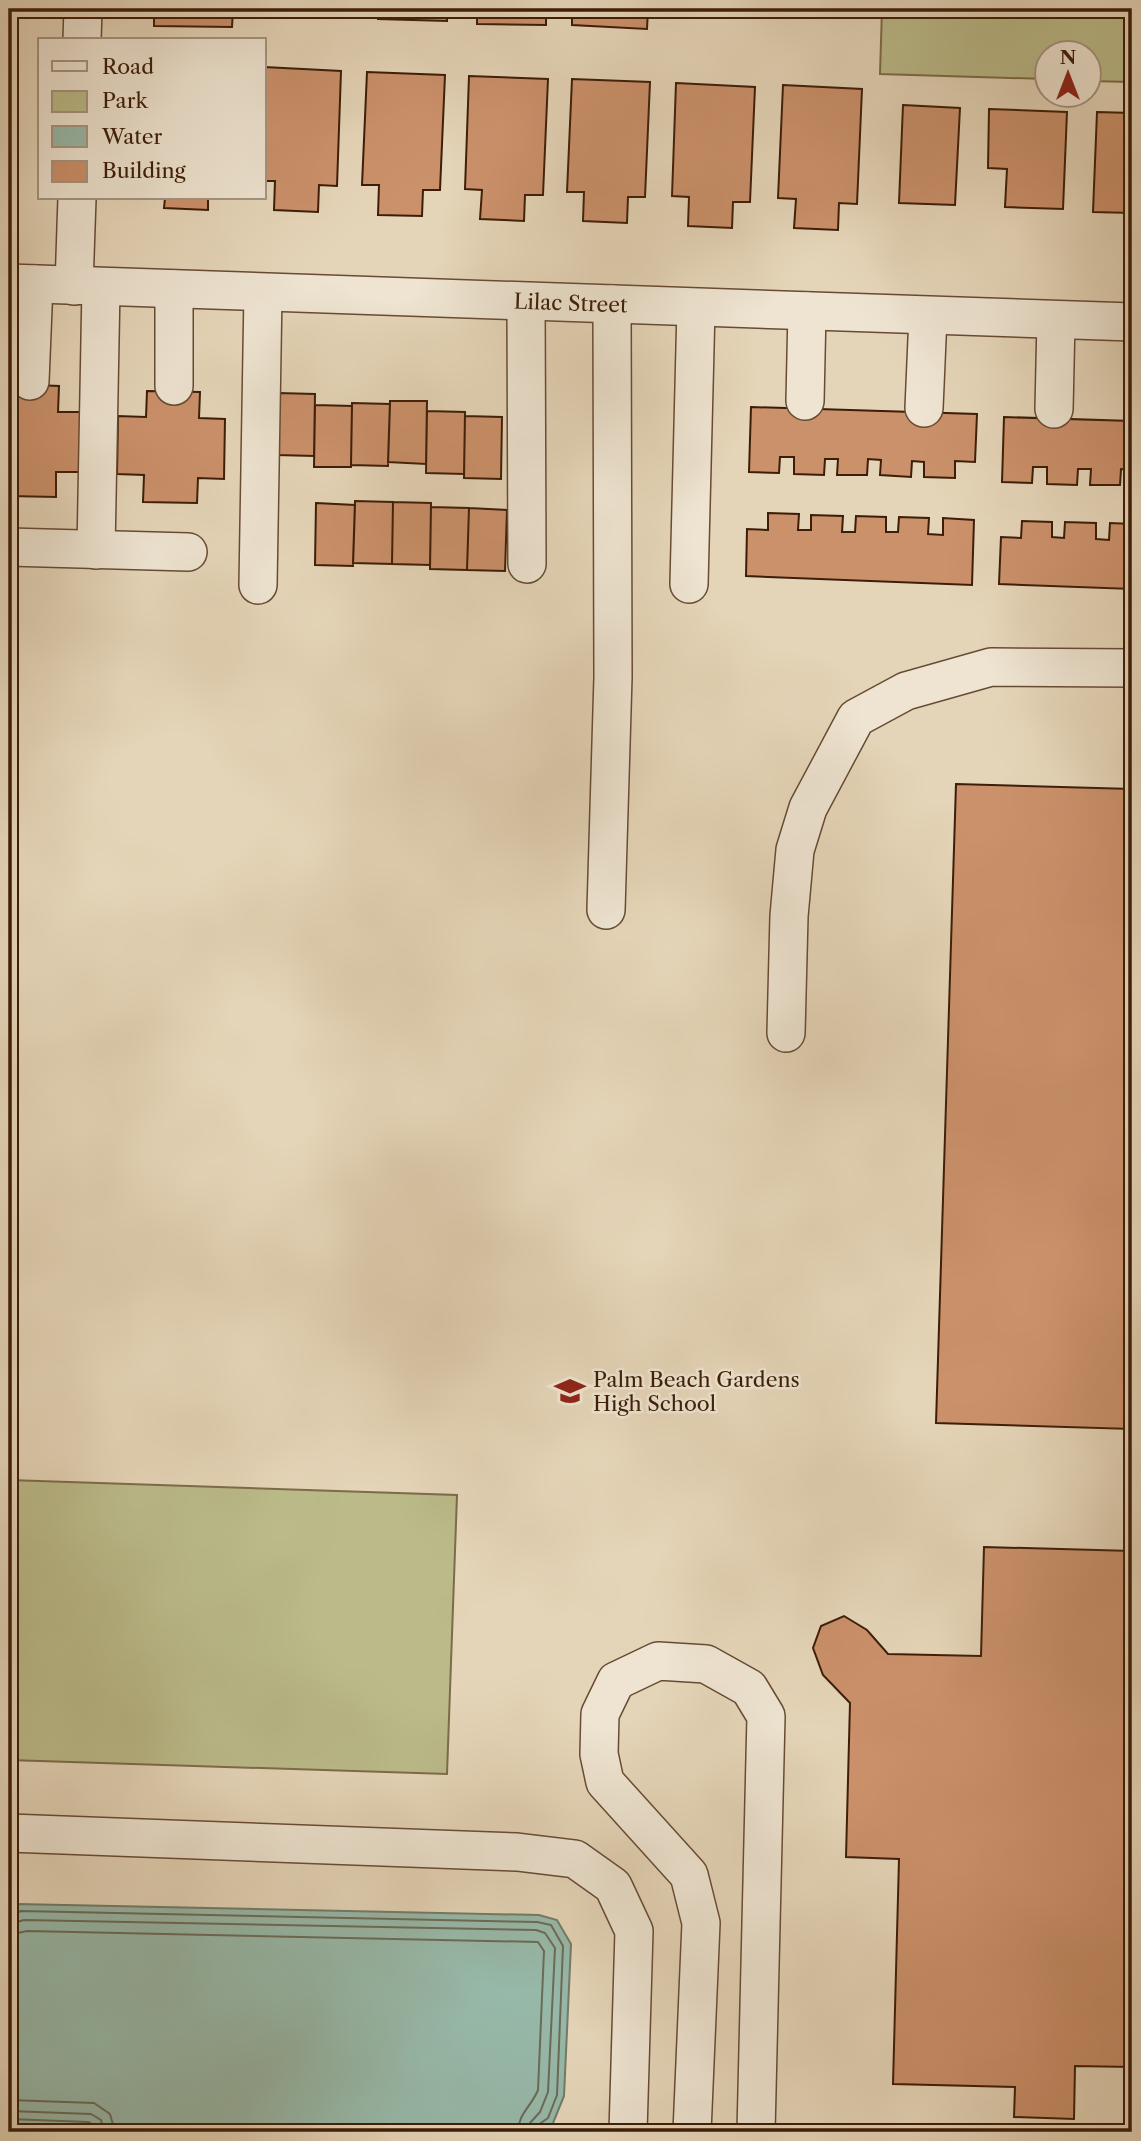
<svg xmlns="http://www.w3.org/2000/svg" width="1141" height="2141" font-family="'Libre Caslon Text',serif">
<rect width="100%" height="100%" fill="#e5d5b8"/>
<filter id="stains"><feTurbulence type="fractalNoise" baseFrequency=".00286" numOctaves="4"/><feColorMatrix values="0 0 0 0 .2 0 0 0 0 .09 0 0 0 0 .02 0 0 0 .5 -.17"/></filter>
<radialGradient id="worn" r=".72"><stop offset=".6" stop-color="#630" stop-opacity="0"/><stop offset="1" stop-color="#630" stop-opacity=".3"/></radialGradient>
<path fill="#bbbb8a" stroke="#7c6c49" stroke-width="2" d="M882,9H1132V82L1089,81L1088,52H1046V79L880,74Z
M9,1480L457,1495L447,1774L9,1760Z"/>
<path fill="#97b9a9" stroke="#737b69" stroke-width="2" d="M17,1904L539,1915L557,1920L571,1944L564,2096L553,2123L540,2132H267L9,2126V1911Z"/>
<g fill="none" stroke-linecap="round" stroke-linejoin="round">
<path stroke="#6a6b58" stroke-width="2" d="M9,1916L21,1911L537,1922L551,1925L563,1946L557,2095L548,2118L538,2125L537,2132
M9,1924L24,1920L536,1930L545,1933L555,1948L548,2092L540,2112L530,2123L528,2132
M9,1935L27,1931L538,1942L544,1951L538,2090C531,2107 518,2114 518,2132
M9,2100L94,2103L110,2114L115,2132
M9,2111L91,2114L101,2120L104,2132
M9,2119L88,2122L94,2125L95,2132"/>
</g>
<path fill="#cb916b" stroke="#3d1d08" stroke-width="2" d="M154,9H233L232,27L154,26Z
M269,9H346V14L269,11Z
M378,9H447V21L378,19Z
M477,9H546V25L477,24Z
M572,9H648L647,29L572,25Z
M264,67L341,71L337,186L319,185L318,212L274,210L275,181H264Z
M367,72L445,75L440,190H423L422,216L378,215L379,185H362Z
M469,76L548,79L543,195H525L524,221L480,219L482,190L465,189Z
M572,79L650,82L645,197H628L627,223L583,221L584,192H567Z
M676,83L755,87L750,202H733L732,228L688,226L689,197L672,196Z
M783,85L862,89L857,204L839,203L838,230L794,228L796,199L778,198Z
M903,105L960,108L955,205L899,203Z
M989,109L1067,112L1063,209L1005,207L1007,169L988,168Z
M1097,112L1132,113V213L1093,212Z
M165,198H208V210L164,208Z
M9,384L59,386L58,412H84L82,472H56V497L9,496Z
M147,391L200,392L199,418L225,419L224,479L198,478L197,503L143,502L144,475L117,474L118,416L146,417Z
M278,393L315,394L314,456L277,455Z
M390,401H427L426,464L388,462Z
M352,403L390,404L388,466L351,465Z
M315,405L352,406L351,467H314Z
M751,407L977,414L975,462L955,461V478L924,477V462L912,461L911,477L880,475L881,460L868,459L867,475H837L838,459H825L824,475L794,474V457H780L779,473L749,472Z
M427,411L465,412L464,474L426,473Z
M465,416L502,417L501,479L464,478Z
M1004,417L1132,421V470L1121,469L1120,485H1090L1091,469H1078L1077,485L1047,484V467H1033L1032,483L1002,482Z
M355,501L393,502L392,564L353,563Z
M393,502L431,503L430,565L392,564Z
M316,503L355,505L353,566L315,565Z
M431,507L469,508L467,570L430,569Z
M469,508L507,510L505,571L467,570Z
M768,513L799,514L798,530H811V515L843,516L842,532H855L856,516L886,517V532H898L899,517L929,518L928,534L943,535V518L974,520L972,585L746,576L747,529L768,530Z
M1022,521L1052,522V537L1064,538L1065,522L1096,523V539L1109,540L1110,523L1132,524V589L999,584L1001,537L1021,538Z
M956,784L1132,789V1429L936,1423Z
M984,1547L1132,1551V2067L1075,2066L1074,2119L1014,2117L1015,2087L893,2084L899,1859L846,1857L850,1703L823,1675L813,1648L821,1626L844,1616L867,1630L888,1654L981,1656Z"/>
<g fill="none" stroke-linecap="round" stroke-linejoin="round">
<g stroke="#674b34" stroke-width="40">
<g id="minor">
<path d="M82,40L83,9"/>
<path id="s1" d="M9,283L1132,322"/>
<path d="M74,286L77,198"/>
<path d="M526,302L527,564"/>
<path d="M30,381L34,284"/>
<path d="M174,386V289"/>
<path d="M805,401L807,311"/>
<path d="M924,408L928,316"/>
<path d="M1054,409L1056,320"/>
<path d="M9,547L188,552"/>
<path d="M96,550L101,287"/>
<path d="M689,584L696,308"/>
<path d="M258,585L263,293"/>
<path d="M606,910L613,677L612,304"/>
<path d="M786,1033L789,916L795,850L808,808L856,718L906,691L991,667L1132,668"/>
<path d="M9,1833L517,1852L575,1859L613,1886L634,1931L628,2132"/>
<path d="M692,2132L701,1923L689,1875L605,1782L599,1754L600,1714L616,1681L658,1661L706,1664L749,1688L766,1716L756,2132"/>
</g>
</g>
<use href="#minor" stroke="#eee4d1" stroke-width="37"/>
</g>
<defs>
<g id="school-bare" transform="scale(2.415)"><path d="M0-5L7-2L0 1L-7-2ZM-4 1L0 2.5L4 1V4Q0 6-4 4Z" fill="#8f2418" stroke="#eee4d1" stroke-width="2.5" paint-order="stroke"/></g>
</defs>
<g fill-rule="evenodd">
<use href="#school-bare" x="570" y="1391"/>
</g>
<g text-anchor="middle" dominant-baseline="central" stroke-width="5" stroke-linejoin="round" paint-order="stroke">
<g font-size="21" fill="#3d1d08" stroke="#eee4d1">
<text stroke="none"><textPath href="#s1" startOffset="562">Lilac Street</textPath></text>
</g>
<g font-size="21" fill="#3d1d08" stroke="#eee4d1" text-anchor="start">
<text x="593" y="1379">Palm Beach Gardens<tspan x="593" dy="24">High School</tspan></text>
</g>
</g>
<rect width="1141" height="2141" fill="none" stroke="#e5d5b8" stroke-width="35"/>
<rect x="10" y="10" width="1120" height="2120" fill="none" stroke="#3d1d08" stroke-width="3.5"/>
<rect x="18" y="18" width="1106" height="2106" fill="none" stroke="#3d1d08" stroke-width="2"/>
<rect x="38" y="38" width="228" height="161" fill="#eee4d1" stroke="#a79481" stroke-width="2"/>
<rect x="52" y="61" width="35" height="10" fill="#eee4d1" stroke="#a79481" stroke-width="2"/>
<text x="102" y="74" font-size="21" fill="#3d1d08">Road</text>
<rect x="52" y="91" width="35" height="21" fill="#bbbb8a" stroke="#a79481" stroke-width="2"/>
<text x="102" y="108" font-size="21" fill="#3d1d08">Park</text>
<rect x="52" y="126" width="35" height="21" fill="#97b9a9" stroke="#a79481" stroke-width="2"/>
<text x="102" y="144" font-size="21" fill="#3d1d08">Water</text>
<rect x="52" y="161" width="35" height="21" fill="#cb916b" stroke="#a79481" stroke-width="2"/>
<text x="102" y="178" font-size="21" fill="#3d1d08">Building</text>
<g transform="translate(1068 74)"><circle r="33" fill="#eee4d1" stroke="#a79481" stroke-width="2"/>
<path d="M0-5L12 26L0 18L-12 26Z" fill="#8f2418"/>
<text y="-10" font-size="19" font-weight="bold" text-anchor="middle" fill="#3d1d08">N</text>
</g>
<rect width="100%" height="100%" filter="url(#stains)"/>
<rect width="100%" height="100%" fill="url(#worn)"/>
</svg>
